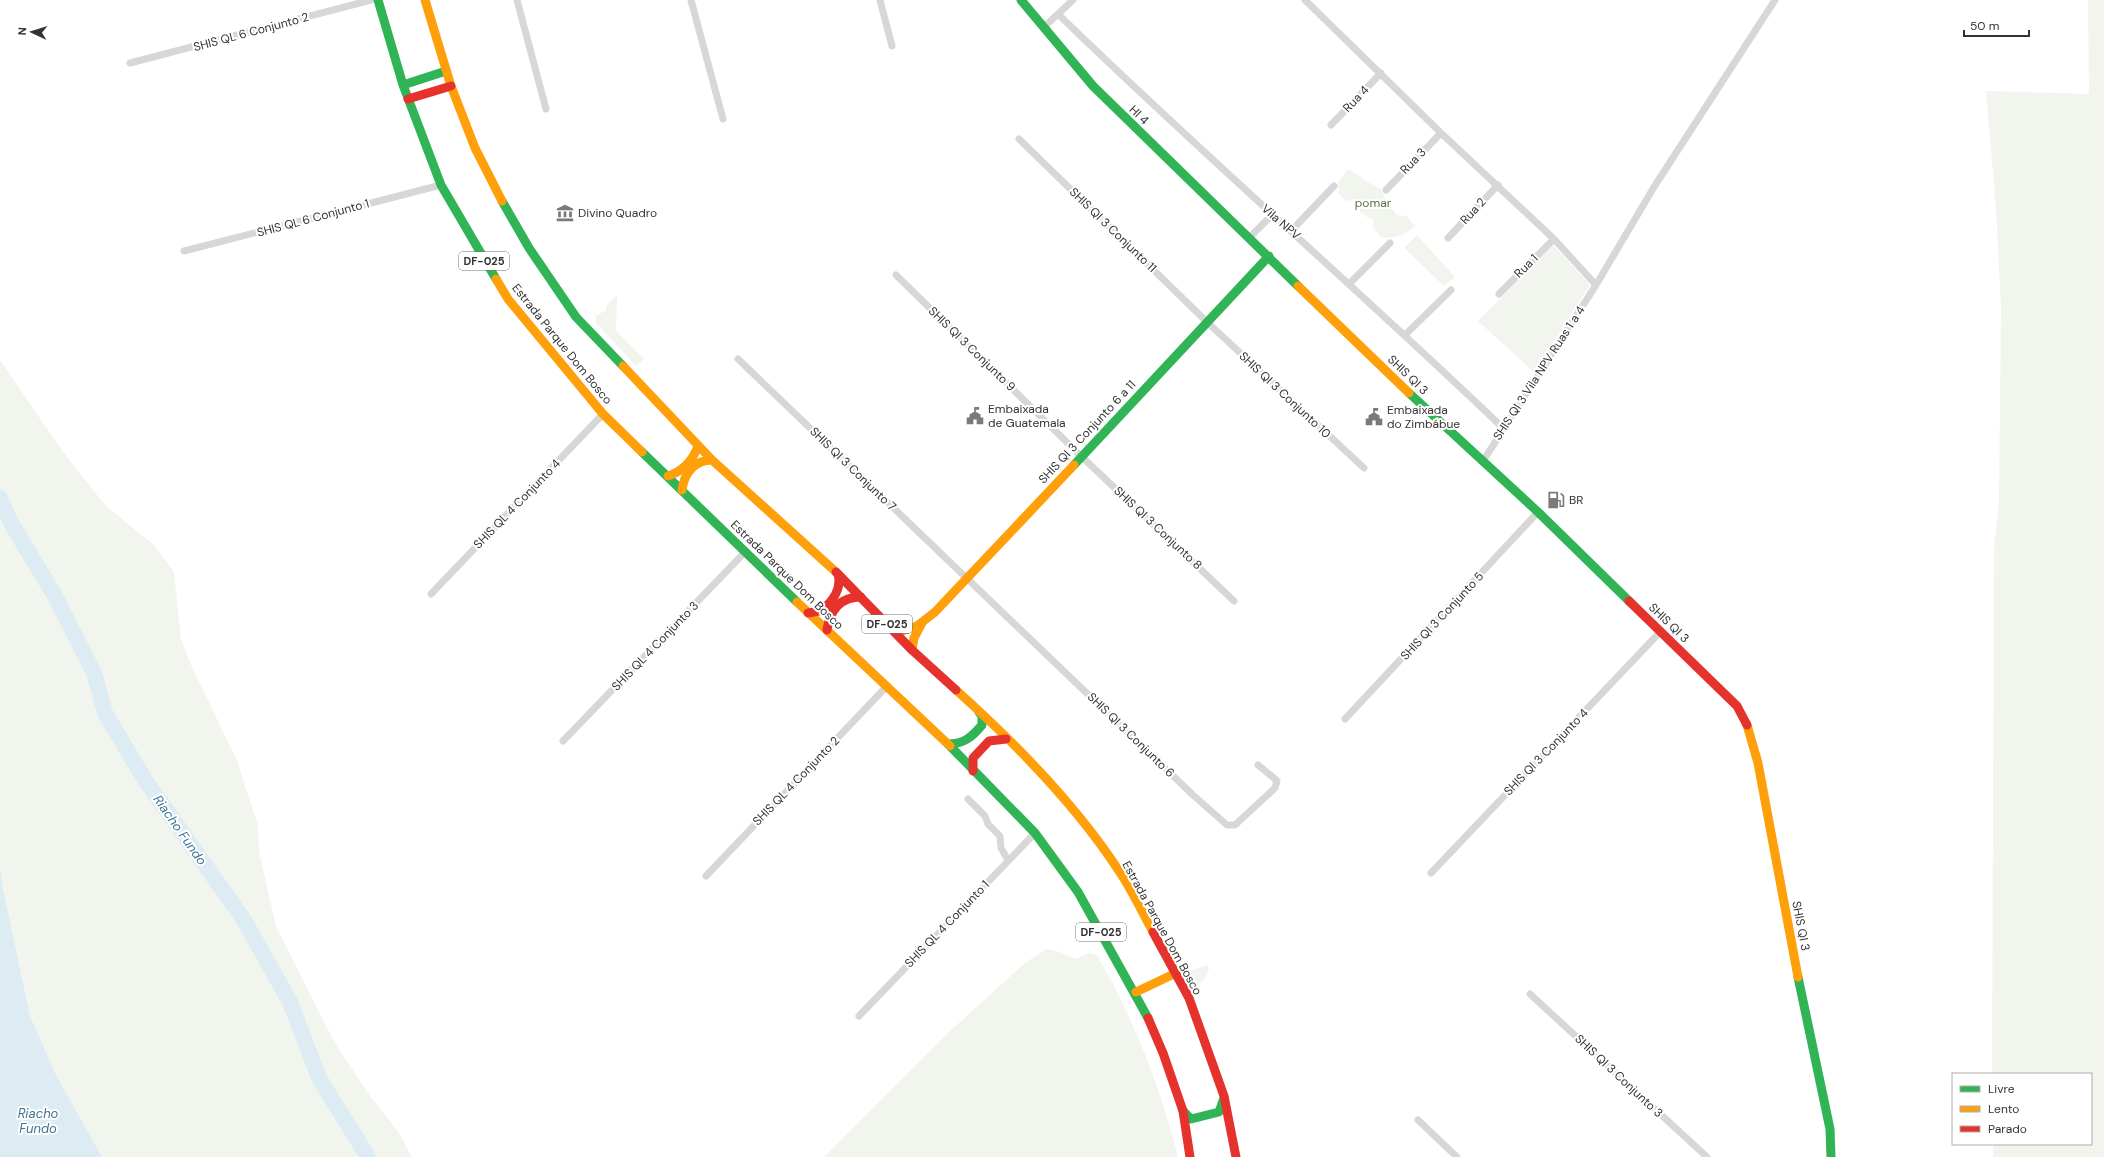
<svg xmlns="http://www.w3.org/2000/svg" width="2104" height="1157" font-family="'DM Sans',sans-serif">
<rect width="100%" height="100%" fill="#fff"/>
<path fill="#f1f5ed" d="M2088,0H2104V1157H1993V1144H2091V1074H1992L1994,550L1999,503L2001,307L1996,208L1986,91L2089,94Z
M1348,169C1361,176 1367,183 1381,189L1387,203L1397,215L1407,216L1415,226C1403,236 1396,239 1381,237L1373,227V219H1370L1360,212L1359,204L1356,199L1346,201L1339,194L1338,182Z
M1417,235L1455,277L1444,286L1404,248Z
M1553,245L1590,285L1534,372L1478,321Z
M617,295L616,331L644,359L636,366L596,323V316L606,310L607,305Z
M0,360L63,452L105,505L155,546L174,572L181,639L193,670L237,760L247,792L257,822L260,856L276,927L336,1045L370,1096L397,1130L412,1157H102L56,1075L30,1016L3,888L0,866Z
M1046,949L1060,952L1075,959L1089,953L1097,955C1135,1022 1159,1083 1178,1157H824L950,1031L1025,963Z
M1208,965L1209,969L1203,981L1191,989L1184,973Z"/>
<path fill="#ddebf3" d="M0,866L3,888L30,1016L56,1075L102,1157H0Z"/>
<g fill="none" stroke-linecap="round" stroke-linejoin="round">
<path stroke="#ddebf3" stroke-width="16" d="M0,498L11,523L55,596L94,673L105,713L145,780L244,920L290,1002L319,1078L368,1157"/>
<path stroke="#d7d7d7" stroke-width="7" d="M517,0L546,109
M691,0L723,119
M880,0L892,46
M1305,0L1441,133L1554,239L1596,285
M1059,15C1204,156 1357,288 1503,428
M1043,28L1073,0
M130,63L371,0
M1331,125L1381,73
M1019,139L1207,322L1364,468
M1386,190L1441,133
M1291,231L1334,186
M1249,238L1272,215
M1448,238L1498,185
M184,251L441,185
M896,275L1081,456L1234,601
M1350,283L1390,243
M1499,294L1554,239
M1406,334L1451,290
M738,359L1193,795L1227,825H1235L1275,788L1277,781L1275,779L1258,765
M1483,461L1596,285L1654,187L1775,0
M431,594L603,414
M1345,719L1538,512
M563,741L746,551
M968,799L985,816L988,824L1000,836L1001,848L1008,860
M1431,873L1661,631
M706,876L887,686
M1530,994L1707,1157
M859,1016L1035,833
M1418,1120L1457,1157"/>
<path stroke="#30b455" stroke-width="9" d="M378,0L403,85L441,185L496,279
M1021,0L1093,86L1298,286
M403,85L446,71
M502,201L529,248L576,317L623,366
M1409,393L1538,512L1629,601
M642,452L797,602
M1074,465L1269,256
M948,744C964,744 972,737 982,725V716L979,712
M950,746L1035,833L1078,892L1148,1018
M1798,977L1830,1129L1831,1157
M1183,1111L1191,1119L1219,1112L1224,1098"/>
<path stroke="#ff9f0a" stroke-width="9" d="M425,0L451,86L475,148L502,201
M496,279L508,299L603,414L642,452
M1298,286L1409,393
M623,366L712,460L836,572
M668,476C683,471 693,460 698,446
M682,490C684,473 695,460 712,460
M797,602L950,746
M896,633L917,626L935,612L1074,465
M912,650L914,638L922,623
M956,690C1014,742 1076,805 1119,871C1132,890 1142,912 1153,932
M1747,725L1758,763L1798,977
M1136,992L1176,973"/>
<path stroke="#e5322d" stroke-width="9" d="M408,99L451,86
M836,572L912,650L956,690
M1629,601L1737,706L1747,725
M808,613C812,612 818,612 821,610C833,602 842,588 838,574
M827,630C830,610 840,597 861,597
M973,771V758L989,741L1006,739
M1153,932L1189,998L1224,1096L1236,1157
M1148,1018L1163,1053L1183,1111L1190,1157"/>
</g>
<defs>
<g id="museum-bare" transform="scale(1.38)"><path d="M0-6L6-3V-2H-6V-3ZM-5-1h2V3h-2ZM-1-1h2V3h-2ZM3-1h2V3H3ZM-6 4H6V6H-6Z" fill="#7a7a7a" stroke="#fff" stroke-width="2.5" paint-order="stroke"/></g>
<g id="civic-bare" transform="scale(1.38)"><path d="M-.6-6.5H3V-4.5H.6V-3L4-1V1h2V6H-6V1h2V-1L-.6-3ZM-1.2 2.5V6h2.4V2.5Z" fill="#7a7a7a" stroke="#fff" stroke-width="2.5" paint-order="stroke"/></g>
<g id="fuel-bare" transform="scale(1.38)"><path d="M-5.5-6h7V0h2V4h1.3V-2.5L3-4.5l.8-.8L6-3V5H2.5V1h-1V6h-7ZM-4.2-4.7v3.2H.2V-4.7Z" fill="#7a7a7a" stroke="#fff" stroke-width="2.5" paint-order="stroke"/></g>
</defs>
<g fill-rule="evenodd">
<use href="#museum-bare" x="565" y="213"/>
<use href="#civic-bare" x="975" y="416"/>
<use href="#civic-bare" x="1374" y="417"/>
<use href="#fuel-bare" x="1556" y="500"/>
</g>
<g text-anchor="middle" dominant-baseline="central" stroke-width="4" stroke-linejoin="round" paint-order="stroke">
<g fill="#fff" stroke="#707070" stroke-width="1">
<rect x="459" y="252" width="50" height="18" rx="3"/>
<rect x="862" y="615" width="50" height="18" rx="3"/>
<rect x="1076" y="923" width="50" height="18" rx="3"/>
</g>
<g font-size="11" font-weight="bold" fill="#333">
<text x="484" y="261">DF-025</text>
<text x="887" y="624">DF-025</text>
<text x="1101" y="932">DF-025</text>
</g>
<g font-size="12" fill="#333" stroke="#fff">
<text transform="translate(251 32) rotate(-15)">SHIS QL 6 Conjunto 2</text>
<text transform="translate(1356 99) rotate(-46)">Rua 4</text>
<text transform="translate(1139 115) rotate(44)">HI 4</text>
<text transform="translate(1413 161) rotate(-46)">Rua 3</text>
<text transform="translate(1473 211) rotate(-47)">Rua 2</text>
<text transform="translate(313 218) rotate(-15)">SHIS QL 6 Conjunto 1</text>
<text transform="translate(1281 222) rotate(41)">Vila NPV</text>
<text transform="translate(1113 230) rotate(44)">SHIS QI 3 Conjunto 11</text>
<text transform="translate(1526 266) rotate(-45)">Rua 1</text>
<text transform="translate(562 344) rotate(51)">Estrada Parque Dom Bosco</text>
<text transform="translate(972 349) rotate(44)">SHIS QI 3 Conjunto 9</text>
<text transform="translate(1539 373) rotate(-57)">SHIS QI 3 Vila NPV Ruas 1 a 4</text>
<text transform="translate(1408 375) rotate(44)">SHIS QI 3</text>
<text transform="translate(1285 395) rotate(43)">SHIS QI 3 Conjunto 10</text>
<text transform="translate(1087 432) rotate(-47)">SHIS QI 3 Conjunto 6 a 11</text>
<text transform="translate(853 469) rotate(44)">SHIS QI 3 Conjunto 7</text>
<text transform="translate(517 504) rotate(-46)">SHIS QL 4 Conjunto 4</text>
<text transform="translate(1158 528) rotate(43)">SHIS QI 3 Conjunto 8</text>
<text transform="translate(787 575) rotate(44)">Estrada Parque Dom Bosco</text>
<text transform="translate(1442 616) rotate(-47)">SHIS QI 3 Conjunto 5</text>
<text transform="translate(1669 623) rotate(44)">SHIS QI 3</text>
<text transform="translate(655 646) rotate(-46)">SHIS QL 4 Conjunto 3</text>
<text transform="translate(1131 735) rotate(44)">SHIS QI 3 Conjunto 6</text>
<text transform="translate(1546 752) rotate(-46)">SHIS QI 3 Conjunto 4</text>
<text transform="translate(796 781) rotate(-46)">SHIS QL 4 Conjunto 2</text>
<text transform="translate(947 924) rotate(-46)">SHIS QL 4 Conjunto 1</text>
<text transform="translate(1801 926) rotate(79)">SHIS QI 3</text>
<text transform="translate(1162 928) rotate(61)">Estrada Parque Dom Bosco</text>
<text transform="translate(1619 1076) rotate(43)">SHIS QI 3 Conjunto 3</text>
</g>
<g font-size="12" fill="#56703f" stroke="#fff">
<text x="1373" y="203">pomar</text>
</g>
<g font-size="12" fill="#333" stroke="#fff" text-anchor="start">
<text x="578" y="213">Divino Quadro</text>
<text x="988" y="409">Embaixada<tspan x="988" dy="14">de Guatemala</tspan></text>
<text x="1387" y="410">Embaixada<tspan x="1387" dy="14">do Zimbábue</tspan></text>
<text x="1569" y="500">BR</text>
</g>
<g font-size="13" font-style="italic" fill="#3f7597" stroke="#fff">
<text transform="translate(180 830) rotate(55)">Riacho Fundo</text>
<text x="38" y="1113">Riacho<tspan x="38" dy="15">Fundo</tspan></text>
</g>
</g>
<rect x="1952" y="1073" width="140" height="72" fill="#ffffff" stroke="#adadad"/>
<rect x="1960" y="1086" width="20" height="6" fill="#30b455" stroke="#adadad"/>
<text x="1988" y="1093" font-size="12" fill="#333333">Livre</text>
<rect x="1960" y="1106" width="20" height="6" fill="#ff9f0a" stroke="#adadad"/>
<text x="1988" y="1113" font-size="12" fill="#333333">Lento</text>
<rect x="1960" y="1126" width="20" height="6" fill="#e5322d" stroke="#adadad"/>
<text x="1988" y="1133" font-size="12" fill="#333333">Parado</text>
<g transform="translate(32 32) rotate(274)" stroke="#ffffff" stroke-width="3" paint-order="stroke">
<path d="M0-3L7 15L0 10L-7 15Z" fill="#333333"/>
<text y="-6" font-size="11" font-weight="bold" text-anchor="middle" fill="#333333">N</text>
</g>
<path d="M1964 30v6h65v-6" fill="none" stroke="#333333" stroke-width="2"/>
<text x="1970" y="30" font-size="12" fill="#333333" stroke="#ffffff" stroke-width="3" paint-order="stroke">50 m</text>
</svg>
